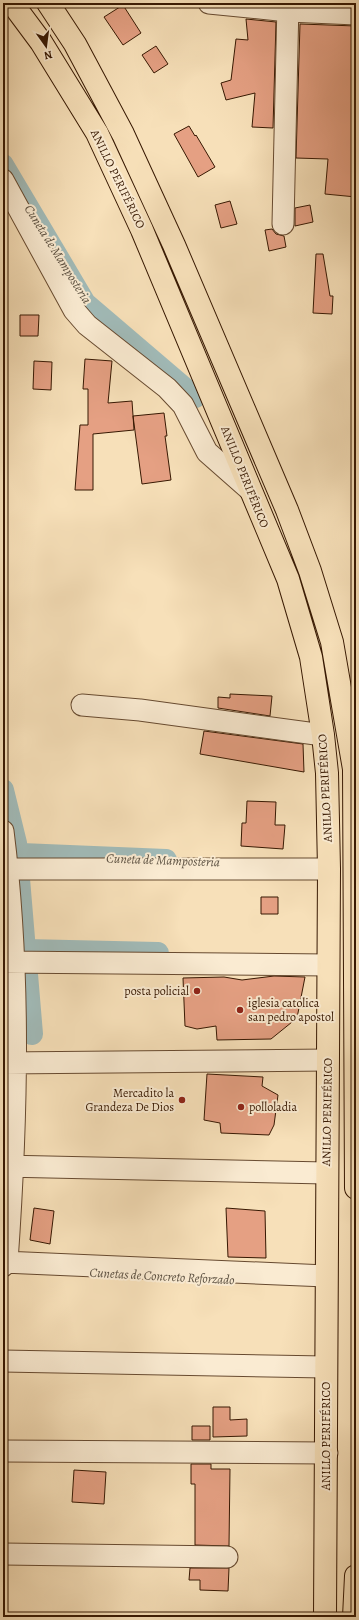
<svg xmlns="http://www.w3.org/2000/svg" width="359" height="1620" font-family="Alegreya,serif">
<rect width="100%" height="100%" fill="#f7e0b9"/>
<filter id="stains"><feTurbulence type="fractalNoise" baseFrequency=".005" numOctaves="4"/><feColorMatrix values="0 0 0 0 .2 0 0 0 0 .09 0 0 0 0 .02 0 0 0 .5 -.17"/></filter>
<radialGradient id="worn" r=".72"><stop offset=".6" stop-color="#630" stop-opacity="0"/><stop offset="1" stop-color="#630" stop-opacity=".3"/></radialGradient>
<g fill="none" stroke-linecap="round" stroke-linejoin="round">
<path stroke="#a1bbb9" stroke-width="22" d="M3,165L85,303L195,397
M3,790L16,843L32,1034
M21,854L166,860
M25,950L158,953
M3,1033H4"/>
</g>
<path fill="#e5a083" stroke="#371802" d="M123,5L141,33L123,45L104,17Z
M246,19L276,22L273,128L252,127L255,93L226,100L221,83L231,80L236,39L248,40Z
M300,24L356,26L353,89L356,90V197L325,194L328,159L296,158Z
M156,46L168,64L154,73L142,55Z
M189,126L195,136L196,135L215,167L198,177L174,134Z
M230,201L237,224L221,228L215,205Z
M310,205L313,222L295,226V208Z
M272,229L276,234L284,236L286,247L269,251L265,230Z
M316,254H323L330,296H333L332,314L313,313Z
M20,315H39L38,336H20Z
M85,359L112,361L108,403L132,401L134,430L93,434V490H75L80,425H88V389H83Z
M34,361L52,362L51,390L33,389Z
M164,413L167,436H165L171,480L142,484L133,416Z
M230,694L272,696L270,716L218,708V697L230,698Z
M204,731L303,744L304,772L200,754Z
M247,801L276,802L275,825H285L283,849L241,846L242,823H246Z
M261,897H278V914H261Z
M274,976L305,977L297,1018L271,1039L217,1040L216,1026L197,1029L185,1026L183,978L224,977L242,980Z
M207,1074L263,1077L262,1086L278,1095L274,1125L269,1135L221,1133L220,1123L204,1120Z
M34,1208L54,1211L50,1244L30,1240Z
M226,1208L265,1211L266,1258L228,1257Z
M213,1407H230V1420L247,1419V1436L213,1437Z
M192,1426H210V1440H192Z
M191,1464H211V1469H230L229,1546L195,1545V1484H191Z
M74,1470L106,1472L104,1504L72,1502Z
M190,1568H229L228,1591L200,1590V1580H189Z"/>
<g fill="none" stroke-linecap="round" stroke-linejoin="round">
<g stroke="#674a30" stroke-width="23">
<path id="minor" d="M209,3L288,11L356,14
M3,180L74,310L87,325L167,388L183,405L207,452L249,489
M283,224L288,3
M82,705L140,710L323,735
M3,831C21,974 17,1119 7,1262L3,1266
M3,869H329
M3,962L328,965
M3,1063L328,1060
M3,1166L326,1173
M3,1262L326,1276
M3,1361L325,1367
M3,1451L327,1453
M3,1554L227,1557"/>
</g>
<g stroke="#371802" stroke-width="24">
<path id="highway" d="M12,3L41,42L97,133L142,230L288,579L311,657L323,735L327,773L329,869L325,1617
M48,3L75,44L123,134L174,245L287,510L310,571L332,642L354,769L356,1188
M354,1617L356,1576"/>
</g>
<use href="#minor" stroke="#faebd2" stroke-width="21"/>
<use href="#highway" stroke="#f7e0b9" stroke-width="22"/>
</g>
<g fill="#8f2418" stroke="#faebd2" stroke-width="1.5">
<circle cx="197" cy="991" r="4"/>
<circle cx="240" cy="1010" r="4"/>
<circle cx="182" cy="1100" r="4"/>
<circle cx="241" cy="1107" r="4"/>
</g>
<g text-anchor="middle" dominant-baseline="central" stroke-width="4" stroke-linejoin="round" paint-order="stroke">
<g font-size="12" fill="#371802" stroke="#faebd2">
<text transform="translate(118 179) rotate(64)">ANILLO PERIFÉRICO</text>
<text transform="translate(245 477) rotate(68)">ANILLO PERIFÉRICO</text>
<text transform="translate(325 788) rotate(-93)">ANILLO PERIFÉRICO</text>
<text transform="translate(327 1112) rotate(-89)">ANILLO PERIFÉRICO</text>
<text transform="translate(326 1436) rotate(-90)">ANILLO PERIFÉRICO</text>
</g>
<g font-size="12" fill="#371802" stroke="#faebd2" text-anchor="end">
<text x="189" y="991">posta policial</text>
<text x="248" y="1003" text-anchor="start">iglesia catolica<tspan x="248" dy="14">san pedro apostol</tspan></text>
<text x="174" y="1093">Mercadito la<tspan x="174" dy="14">Grandeza De Dios</tspan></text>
<text x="249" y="1107" text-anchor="start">polloladia</text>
</g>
<g font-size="13" font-style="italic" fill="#5c5142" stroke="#faebd2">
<text transform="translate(58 254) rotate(58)">Cuneta de Mamposteria</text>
<text transform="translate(163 860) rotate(2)">Cuneta de Mamposteria</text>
<text transform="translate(162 1276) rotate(3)">Cunetas de Concreto Reforzado</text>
</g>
</g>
<rect width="359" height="1620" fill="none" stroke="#f7e0b9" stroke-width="16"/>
<rect x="4" y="4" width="351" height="1612" fill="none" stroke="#371802" stroke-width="2"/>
<rect x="8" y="8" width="343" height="1604" fill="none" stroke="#371802"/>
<g transform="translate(46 46) rotate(166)" stroke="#faebd2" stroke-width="3" paint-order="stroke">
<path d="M0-3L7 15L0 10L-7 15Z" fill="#371802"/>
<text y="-6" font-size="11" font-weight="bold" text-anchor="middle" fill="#371802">N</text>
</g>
<rect width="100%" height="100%" filter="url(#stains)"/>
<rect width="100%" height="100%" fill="url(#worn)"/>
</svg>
